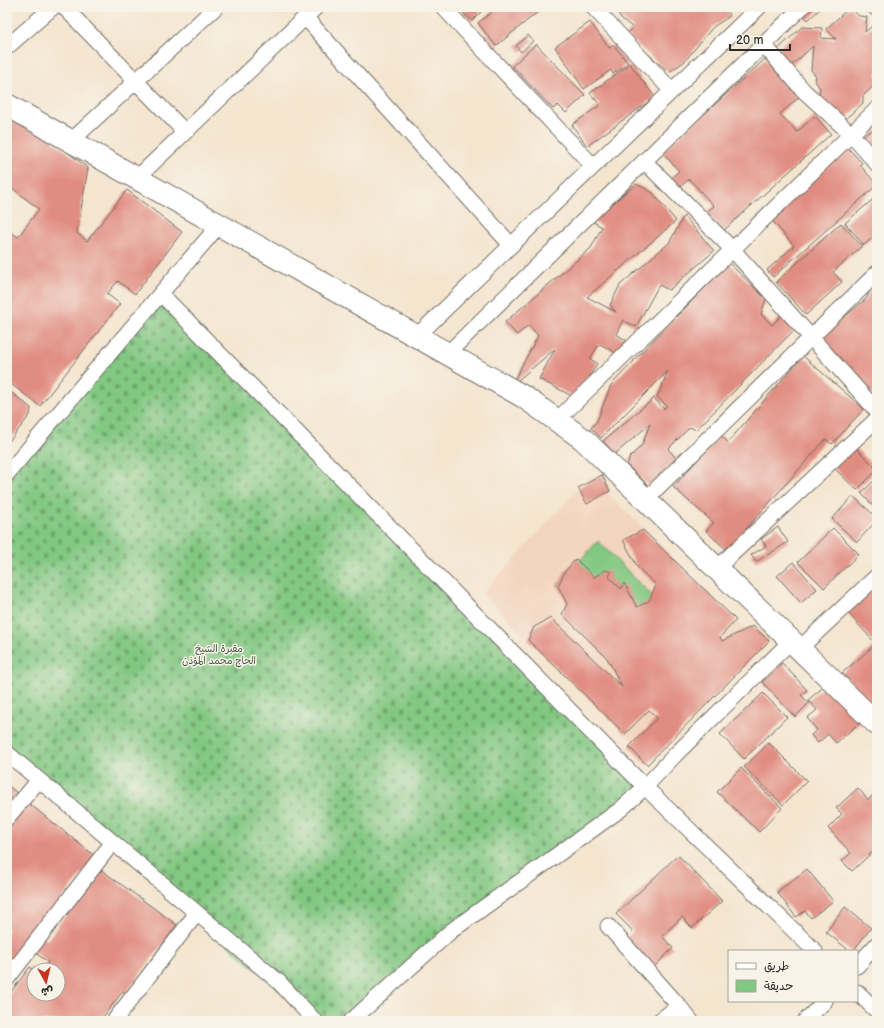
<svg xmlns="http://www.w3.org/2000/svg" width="884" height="1028" font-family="'Balsamiq Sans','Playpen Sans Arabic',sans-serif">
<defs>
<pattern id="cemetery-stones" width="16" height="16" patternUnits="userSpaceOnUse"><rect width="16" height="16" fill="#82c882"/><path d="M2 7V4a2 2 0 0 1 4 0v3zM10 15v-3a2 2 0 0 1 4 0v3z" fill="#6ba36b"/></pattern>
</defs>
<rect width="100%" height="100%" fill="#f7f3e8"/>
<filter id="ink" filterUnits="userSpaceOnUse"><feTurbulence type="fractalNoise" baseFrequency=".025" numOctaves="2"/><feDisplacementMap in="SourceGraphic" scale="8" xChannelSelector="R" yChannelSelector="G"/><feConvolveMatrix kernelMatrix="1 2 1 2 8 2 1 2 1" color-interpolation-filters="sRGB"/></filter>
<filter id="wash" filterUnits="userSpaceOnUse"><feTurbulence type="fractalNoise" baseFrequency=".012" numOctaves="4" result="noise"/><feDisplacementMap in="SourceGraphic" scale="16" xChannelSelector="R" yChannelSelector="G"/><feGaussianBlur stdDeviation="0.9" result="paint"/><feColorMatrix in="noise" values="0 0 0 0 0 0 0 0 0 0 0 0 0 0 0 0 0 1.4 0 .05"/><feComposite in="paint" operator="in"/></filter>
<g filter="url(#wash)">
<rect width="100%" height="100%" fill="#f4e5cf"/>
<path fill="#f3d4be" d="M590,476L762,647L651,759L482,594Z"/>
<path fill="url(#cemetery-stones)" stroke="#567a56" d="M161,294L645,787L536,870L351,1021H315L7,753V474Z"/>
<path fill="#82c882" stroke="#567a56" d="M598,541L672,616L630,659L557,585Z"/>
<g id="blocks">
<path fill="#e18c81" d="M469,7H486L472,21L463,13Z
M498,7H544L496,46L478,23Z
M614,7H724L730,16L713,27L684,62L669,72L626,35L633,28L621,18Z
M803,7H822L808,20L799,11Z
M850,7L859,16L867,17L865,32L877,22V83L863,96V103L843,121L819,96L820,88L815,81L816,76L811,70L813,46L791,66L776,51L802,27L822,28L821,38L836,39L826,29Z
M590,22L609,48L614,45L628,63L613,74L611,70L584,89L555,47Z
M528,35L533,41L521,52L516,46Z
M536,44L585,95L566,113L558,105L553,109L512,66Z
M765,59L799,97L780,114L797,132L815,116L831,134L723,231L706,212L714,206L689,179L680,187L671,178L679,171L662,152Z
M630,64L655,97L587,146L572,125L600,105L590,93Z
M18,116L22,117L88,168L77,233L87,241L127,190L182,232L135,294L118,281L107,294L120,304L40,406L7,381V229L18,237L39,209L7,184V131Z
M877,127V158L863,136Z
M848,148L862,163L860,165L877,185L773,277L767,270L794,246L769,217Z
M636,184L652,192L676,221L587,297L616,312L610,305L620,285L669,243L684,216L714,251L669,290L659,285L636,327L623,320L616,334L626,340L618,354L600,344L598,346L590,359L597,363L578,399L539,379L555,349L511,386L538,336L529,325L517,335L505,322L591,248L602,227L592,221Z
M877,196V234L864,245L845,223Z
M841,223L862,246L833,272L842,282L806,315L776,282Z
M729,263L766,299L761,314L772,325L782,315L796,328L696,430L690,427L668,449L677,459L650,487L627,465L630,457L642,445L650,424L615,454L603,441L654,398L664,409L667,406L657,397L668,371L601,438L591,428L597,421L611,385L634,361H633Z
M877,276V391L869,398L813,334L836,315L843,318L866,299Z
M803,356L864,409L832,444L826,439L745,530L747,532L729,552L706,531L714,523L673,487L720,435L728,442Z
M7,389L31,408L30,415L7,444Z
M854,446L877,469V470L857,490L833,467Z
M602,475L610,491L587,504L578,488Z
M877,478V510L861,493Z
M853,496L877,518V520L857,542L832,519Z
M778,527L788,542L756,562L751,555L766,546L761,539Z
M833,528L859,554L824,588L798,562Z
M643,530L736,620L720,637L722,641L753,626L769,641L647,765L629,747L657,718L649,710L625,734L528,640L534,627L551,618L622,687L607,658L562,614L567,604L558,586L565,571L576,559L594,577L606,570L611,572L609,577L621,589L624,583L637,607L649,601L656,585L638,568L623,540Z
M793,562L817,589L801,603L777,576Z
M877,586V706L874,709L842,673L876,644L847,612Z
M782,663L807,690L801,695L809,703L795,717L762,682Z
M826,685L865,718L836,743L828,734L818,743L811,735L817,730L807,718L817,710L808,700Z
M763,693L787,717L744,759L720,734Z
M769,743L807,781L783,805L744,767Z
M741,768L782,808L759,832L717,792Z
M7,785L16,792L7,803Z
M858,788L868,800L877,791V848L852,871L842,861L851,853L828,828L842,814L836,808Z
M27,802L96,857L7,966V826Z
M678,855L722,901L692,928L682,917L662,936L673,948L654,967L626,938L633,931L616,914Z
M100,869L177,925L126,993L123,991L100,1021H12L7,1017V997L30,967L34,970V994H58V970H42L48,962L30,949L41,935L47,940Z
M807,869L833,901L811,918L805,911L796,917L777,892Z
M845,907L871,928L853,951H850L826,932Z"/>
</g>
</g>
<g filter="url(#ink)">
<use href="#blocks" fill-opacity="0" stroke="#716c64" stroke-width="1"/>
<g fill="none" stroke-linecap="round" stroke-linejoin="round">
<g stroke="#716c64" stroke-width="17">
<path id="street" d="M64,7L185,132
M443,7L593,166
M593,7L672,91
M875,7L877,9
M305,17L511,245
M764,45L804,91L851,134L877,164
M7,47L53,7
M71,141L216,7
M644,161L732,249L877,411
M137,178L316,7
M161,294L645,787L815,951
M417,336L759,7
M447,354L802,7
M557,420L877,109
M7,474L219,225
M646,499L877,273
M717,568L877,419
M799,649L877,576
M7,753L279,982L315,1021
M7,818L39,780
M608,926L679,1006L691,1021
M857,966L877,944
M7,979L113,842
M857,992L877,1011
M114,1021L197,913
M351,1021L451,931L621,809L645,787L675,755L791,641
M659,1021L679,1006
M805,1021L825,1001"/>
</g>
<g stroke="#716c64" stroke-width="24">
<path id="secondary" d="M7,105L524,397L583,439L877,724"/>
</g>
<use href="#street" stroke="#fff" stroke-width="15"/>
<use href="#secondary" stroke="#fff" stroke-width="22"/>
</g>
</g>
<g text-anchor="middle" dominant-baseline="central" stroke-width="3" stroke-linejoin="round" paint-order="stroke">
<g font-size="10" fill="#455a45" stroke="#f7f3e8">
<text x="219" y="649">مقبرة الشيخ<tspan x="219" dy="12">الحاج محمد المؤذن</tspan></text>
</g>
</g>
<rect width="884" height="1028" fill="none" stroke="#f7f3e8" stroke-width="24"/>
<rect x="728" y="950" width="130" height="52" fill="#f7f3e8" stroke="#a5a39c"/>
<rect x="736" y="963" width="20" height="6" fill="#ffffff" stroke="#a5a39c"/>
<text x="764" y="970" font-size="12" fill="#2b2b2b">طريق</text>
<rect x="736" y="980" width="20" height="12" fill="#82c882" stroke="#a5a39c"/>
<text x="764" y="990" font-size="12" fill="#2b2b2b">حديقة</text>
<g transform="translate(46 982) rotate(172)"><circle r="19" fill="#f7f3e8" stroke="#a5a39c"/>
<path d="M0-3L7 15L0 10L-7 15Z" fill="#c8321e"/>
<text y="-6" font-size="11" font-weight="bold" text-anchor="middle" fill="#2b2b2b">ش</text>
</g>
<path d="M730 44v6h60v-6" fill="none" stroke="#2b2b2b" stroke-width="2"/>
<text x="736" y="44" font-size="12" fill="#2b2b2b" stroke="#f7f3e8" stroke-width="3" paint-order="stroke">20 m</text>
</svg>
